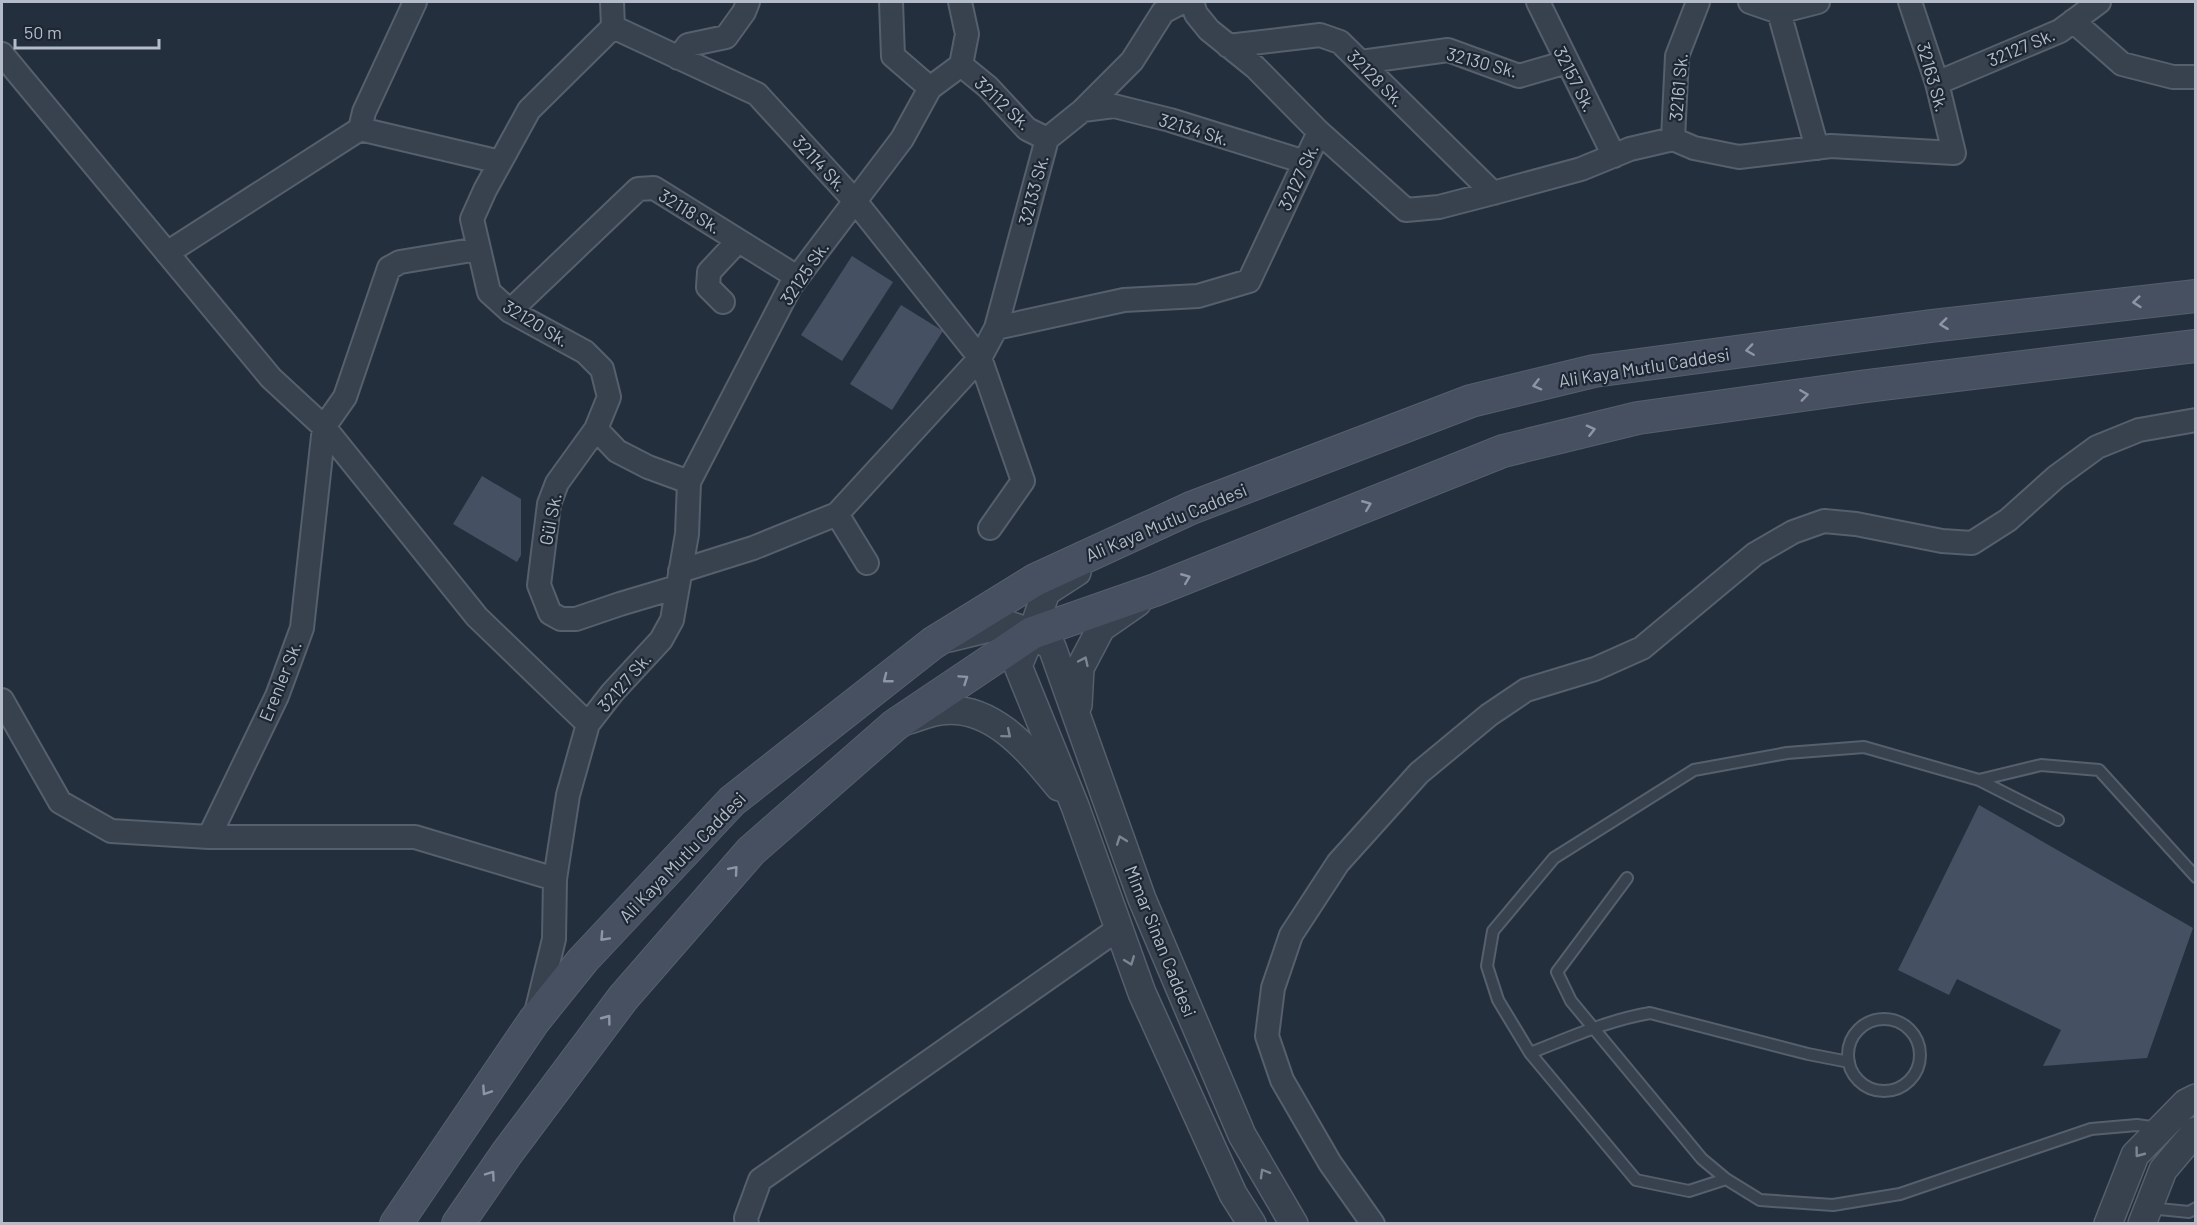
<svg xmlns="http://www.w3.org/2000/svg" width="2197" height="1225" font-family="Barlow,sans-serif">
<rect width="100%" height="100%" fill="#242f3e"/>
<path fill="#455162" d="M852,256L893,282L842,361L801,335Z
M901,305L943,331L892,410L850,384Z
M482,476L521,499V555L517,562L453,524Z
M1979,805L2193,928L2147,1058L2043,1066L2061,1030L1957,979L1949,995L1898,970Z"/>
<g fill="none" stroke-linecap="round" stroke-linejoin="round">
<g stroke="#565f6c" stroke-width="14">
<path id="service" d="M1979,780L2041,765L2099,770L2196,877
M1627,878L1557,972L1571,1001L1702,1159L1726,1179L1760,1200L1833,1205L1900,1194L2091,1129L2137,1125L2158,1128
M1848 1055a36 36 0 1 1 72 0a36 36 0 1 1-72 0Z
M1530,1053C1569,1038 1608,1020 1650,1013L1808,1054L1849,1062
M1726,1179L1689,1191L1636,1180L1530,1053L1498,1000L1487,966L1493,931L1554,858L1694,770L1787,753L1864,747L1979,780L2058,820
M2149,1208L2189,1212L2196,1208"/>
</g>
<g stroke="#565f6c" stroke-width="26">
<path id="minor" d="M612,2L613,27L529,110L485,190L472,219L489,292L510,311L585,352L602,369L609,397L596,429L557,483L549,504L539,585L550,613L561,619H576L620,604L677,587
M891,2L893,56L930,88
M1192,2L1196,14L1209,30L1255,67L1319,132L1406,210L1439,207L1493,193L1581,169L1630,149L1673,139
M1538,2L1614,156
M1750,2L1779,12L1818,2
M1778,2L1779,12L1817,148
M2073,21L2122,64L2173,77H2196
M613,27L757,94L855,201L980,358L1023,481L990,528
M1228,46L1320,35L1340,42L1493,193
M2,54L271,378L324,427L477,617L588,724
M678,58L688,45L726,37L744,12L748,2
M1361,62L1448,50L1519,76L1567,62
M961,65L988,87L1027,129L1047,139
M1937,83L2060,31L2099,2
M1083,110L1114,106L1170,120L1305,162
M360,129L500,162
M1673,139L1694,148L1739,157L1831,146L1954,153L1937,83L1910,2
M1673,139L1677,56L1698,2
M167,253L360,129L364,112L415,2
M723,302L708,287L709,272L738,241
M510,311L638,189L654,188L797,277
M996,328L1124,300L1198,296L1249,281L1319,132
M596,429L617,451L648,467L689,482
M837,514L867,563
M680,571L753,548L837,514L980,358L996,328L1047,139L1083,110L1132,61L1163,12L1182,2
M2,700L60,802L111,831L209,837H415L555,879
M209,837L277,696L302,628L324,427L345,397L389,268L400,262L478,249
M536,1013L554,939L555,879L568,795L588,724L612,693L661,640L672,620L687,534L689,482L790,287L902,139L930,88L961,65L967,34L960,2
M747,1224L746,1218L760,1180L1118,929
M1373,1224L1330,1163L1282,1080L1267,1036L1273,988L1291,935L1338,863L1419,773L1489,715L1526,690L1595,669L1642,648L1755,554L1793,532L1824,521L1856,524L1942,541L1972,543L2008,520L2056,477L2097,447L2139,430L2196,420"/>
</g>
<g stroke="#565f6c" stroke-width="30">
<path id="tertiary" d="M1077,572L1046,592L1032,633L1018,666L1075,806L1142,993L1233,1194L1252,1224
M949,638L1006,624L1032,633L1052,647L1142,899L1242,1135L1294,1224
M1078,705L1080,668L1101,628L1137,603
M909,720C919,717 930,712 940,711C992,703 1030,752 1059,787
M2108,1224L2135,1155L2186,1103L2196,1098
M2142,1224L2163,1170L2196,1131"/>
</g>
<g stroke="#565f6c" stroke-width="34">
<path id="secondary" d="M396,1224L534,1021L583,960L732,801L933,643L1035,580L1191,508L1471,401L1594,371L1931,326L2196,296
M458,1224L507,1153L623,998L751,851L895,725L1032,633L1155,590L1503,451L1638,418L1867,386L2196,346"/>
</g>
<use href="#service" stroke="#38414e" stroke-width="10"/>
<use href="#minor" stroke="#38414e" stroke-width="22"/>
<use href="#tertiary" stroke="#38414e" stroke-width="27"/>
<use href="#secondary" stroke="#465061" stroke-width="32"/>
</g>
<defs><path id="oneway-chevron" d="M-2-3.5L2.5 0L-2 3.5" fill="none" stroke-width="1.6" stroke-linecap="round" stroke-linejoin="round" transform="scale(1.5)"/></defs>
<g stroke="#8e96a5">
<use href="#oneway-chevron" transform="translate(2137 302) rotate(174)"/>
<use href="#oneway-chevron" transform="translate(1944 324) rotate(173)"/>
<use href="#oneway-chevron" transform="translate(1750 350) rotate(172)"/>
<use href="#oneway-chevron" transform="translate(1537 385) rotate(166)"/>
<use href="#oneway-chevron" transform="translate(1804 395) rotate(-8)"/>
<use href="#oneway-chevron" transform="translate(1591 430) rotate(-14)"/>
<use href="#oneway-chevron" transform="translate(1367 505) rotate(-22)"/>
<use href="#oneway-chevron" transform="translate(1186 578) rotate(-22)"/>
<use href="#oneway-chevron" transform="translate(887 679) rotate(142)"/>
<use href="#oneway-chevron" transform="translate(964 679) rotate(-34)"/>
<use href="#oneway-chevron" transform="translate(734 870) rotate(-49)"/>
<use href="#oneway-chevron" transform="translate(604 937) rotate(133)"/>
<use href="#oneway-chevron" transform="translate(607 1019) rotate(-53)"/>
<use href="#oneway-chevron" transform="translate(486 1091) rotate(124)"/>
<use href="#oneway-chevron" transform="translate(491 1175) rotate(-55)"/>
</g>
<g stroke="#7c8592">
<use href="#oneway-chevron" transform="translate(1084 661) rotate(-65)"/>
<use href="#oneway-chevron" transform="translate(1007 734) rotate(40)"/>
<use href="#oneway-chevron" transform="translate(1121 840) rotate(-110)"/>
<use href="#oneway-chevron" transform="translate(1130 961) rotate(69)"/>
<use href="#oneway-chevron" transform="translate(2139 1153) rotate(127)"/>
<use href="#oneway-chevron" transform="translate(1264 1173) rotate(-120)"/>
</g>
<g text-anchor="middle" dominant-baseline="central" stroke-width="4.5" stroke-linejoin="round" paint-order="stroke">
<g font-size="18" fill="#b4bcc9" stroke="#1d2633">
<text transform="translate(2021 47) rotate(-23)">32127 Sk.</text>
<text transform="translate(1482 62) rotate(15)">32130 Sk.</text>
<text transform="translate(1933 77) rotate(74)">32163 Sk.</text>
<text transform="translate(1376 78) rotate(45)">32128 Sk.</text>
<text transform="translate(1575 79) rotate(63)">32157 Sk.</text>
<text transform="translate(1678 87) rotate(-85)">32161 Sk.</text>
<text transform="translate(1003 103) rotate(43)">32112 Sk.</text>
<text transform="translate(1194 129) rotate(17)">32134 Sk.</text>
<text transform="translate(820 163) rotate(47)">32114 Sk.</text>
<text transform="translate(1298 177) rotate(-65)">32127 Sk.</text>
<text transform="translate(1033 190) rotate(-75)">32133 Sk.</text>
<text transform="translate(690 211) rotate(31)">32118 Sk.</text>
<text transform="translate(804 273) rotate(-56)">32125 Sk.</text>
<text transform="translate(536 323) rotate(31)">32120 Sk.</text>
<text transform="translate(1644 367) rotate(-9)">Ali Kaya Mutlu Caddesi</text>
<text transform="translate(550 519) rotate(-79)">Gül Sk.</text>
<text transform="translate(1166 522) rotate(-23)">Ali Kaya Mutlu Caddesi</text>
<text transform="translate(280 681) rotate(-68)">Erenler Sk.</text>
<text transform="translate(624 682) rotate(-49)">32127 Sk.</text>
<text transform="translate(682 857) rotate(-46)">Ali Kaya Mutlu Caddesi</text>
<text transform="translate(1161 941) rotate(68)">Mimar Sinan Caddesi</text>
</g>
</g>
<rect width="2197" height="1225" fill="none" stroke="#b4bcc9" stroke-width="6"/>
<path d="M15 39v9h144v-9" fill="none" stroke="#b4bcc9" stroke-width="3"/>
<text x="24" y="39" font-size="18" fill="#b4bcc9" stroke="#1d2633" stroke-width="4.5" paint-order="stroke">50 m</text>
</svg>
